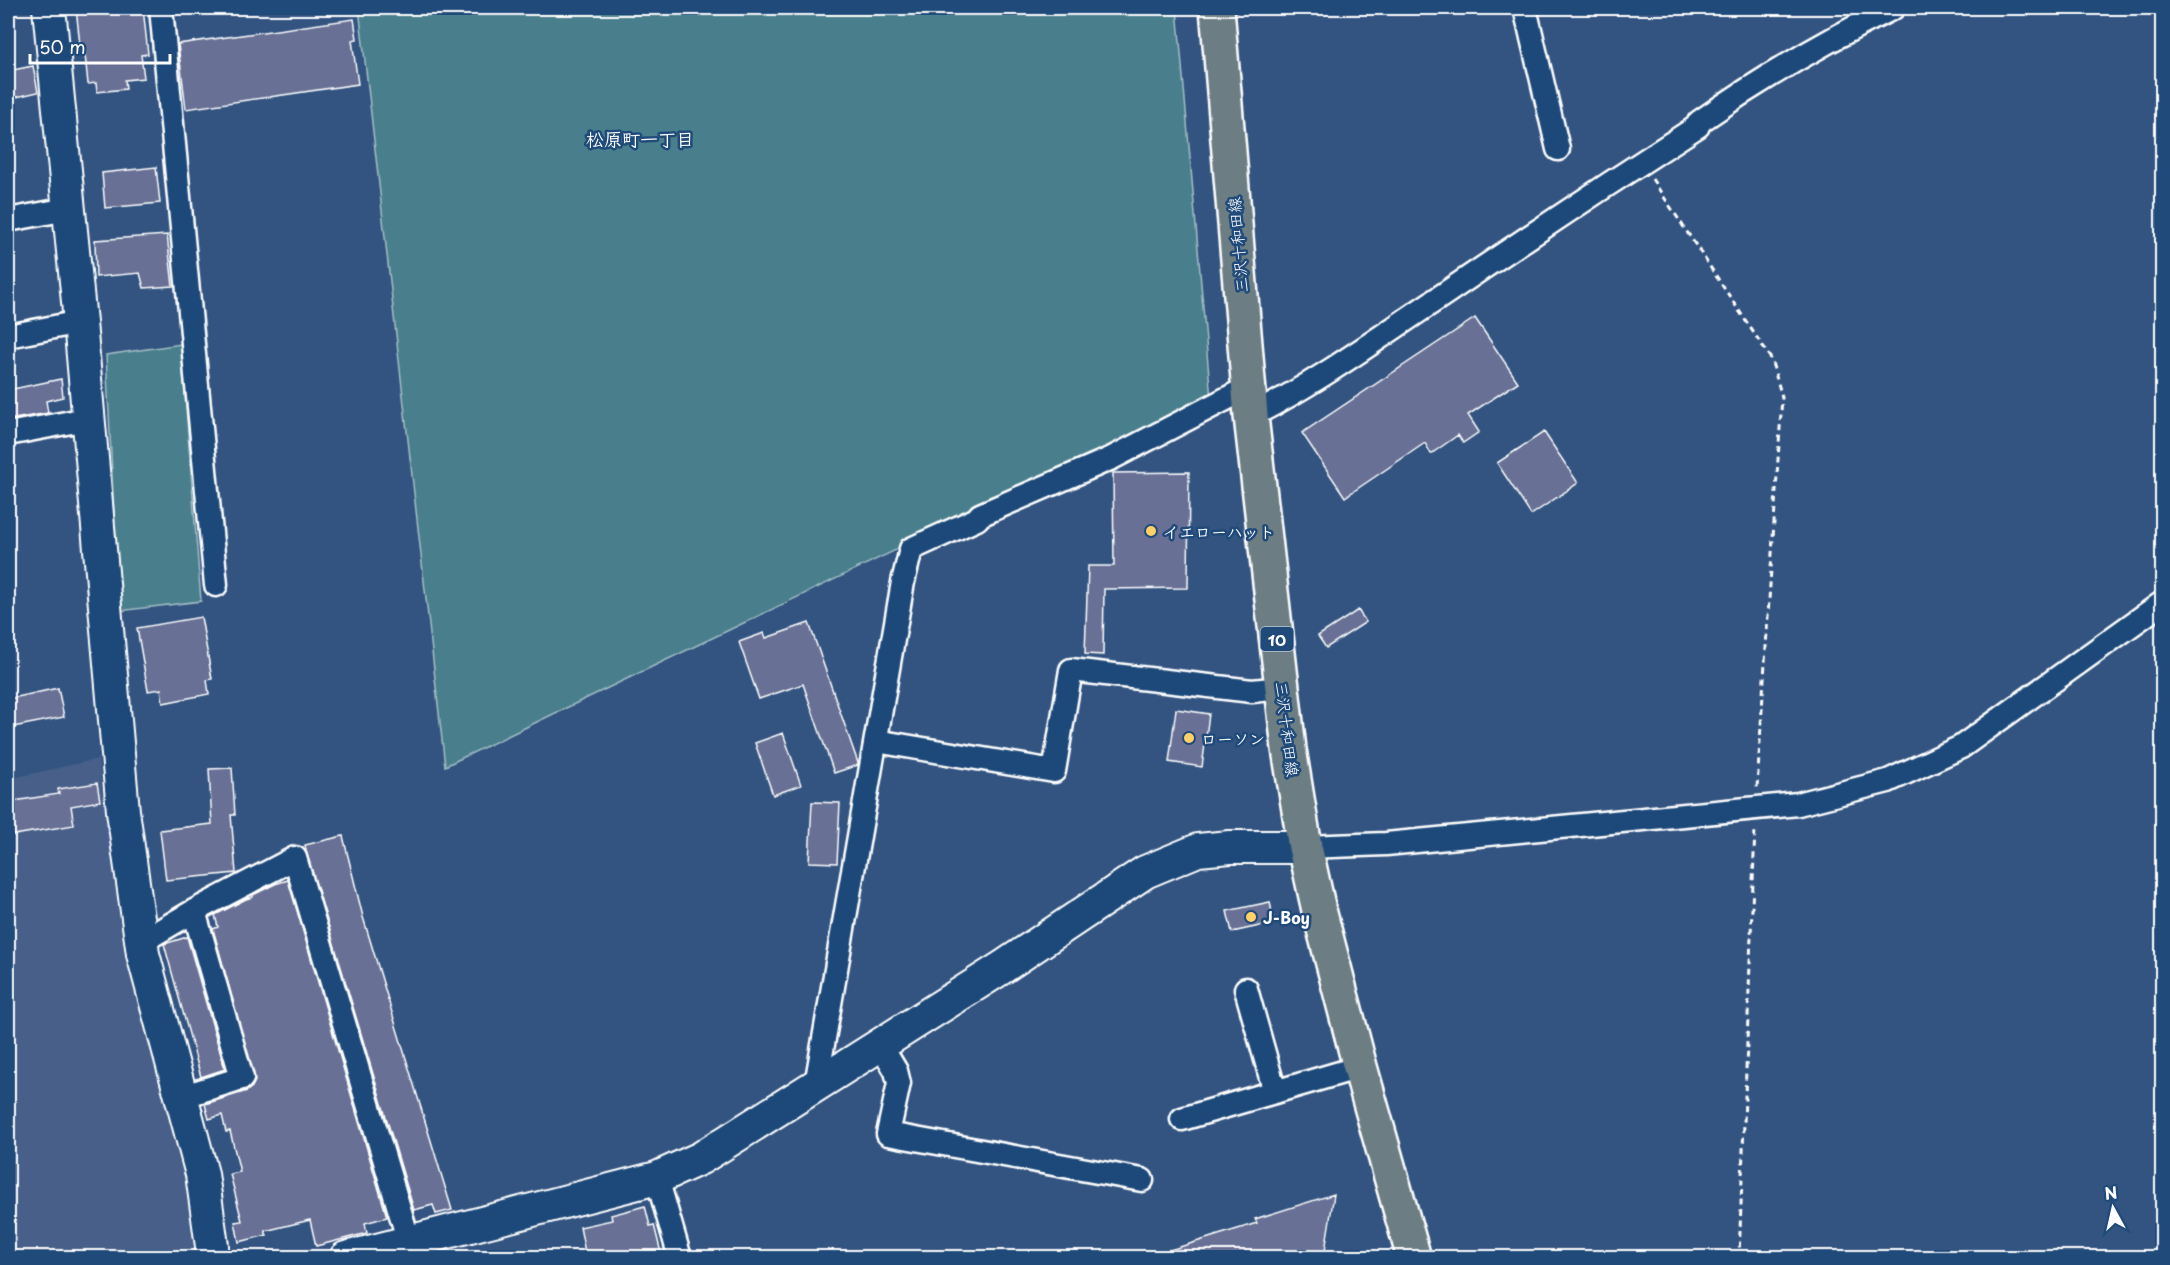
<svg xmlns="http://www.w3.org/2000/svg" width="2170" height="1265" font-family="'Playpen Sans','Klee One',sans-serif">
<rect width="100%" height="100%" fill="#335481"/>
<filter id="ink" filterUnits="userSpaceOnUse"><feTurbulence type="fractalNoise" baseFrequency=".0167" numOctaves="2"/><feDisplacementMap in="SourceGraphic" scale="12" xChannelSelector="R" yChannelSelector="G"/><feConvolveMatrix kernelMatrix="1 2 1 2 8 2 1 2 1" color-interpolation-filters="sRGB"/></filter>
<g filter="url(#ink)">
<path fill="#475f89" d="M98,759L124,944L146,1029L178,1115L191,1180L194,1257H8V779Z"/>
<path fill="#4a7f8c" stroke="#a4bfc6" stroke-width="1.5" d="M359,8H1177L1211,399L445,766Z
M181,344L201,601L119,611L106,355Z"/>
<path fill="#677095" stroke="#fff" stroke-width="1.5" d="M76,8H143L148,54L141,55L144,78L125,80L126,89L97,92L96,83L88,84L84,45H80Z
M354,19L357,39L352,40L358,84L186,109L178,44Z
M33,66L38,92L8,99V71Z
M156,167L160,203L105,208L102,173Z
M167,235L173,286L144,288L140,273L96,277L95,240Z
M1475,318L1518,382L1468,415L1479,432L1463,443L1458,435L1431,454L1425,443L1345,497L1302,433Z
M61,379L63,397L46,401L48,413L8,420V390Z
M1544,432L1578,483L1531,515L1497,463Z
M1189,472L1188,588L1104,589L1103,655L1085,654L1088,566H1114L1113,473Z
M1358,610L1366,622L1326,648L1318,636Z
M201,617L212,679L207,680L209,694L163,703L161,689L148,691L137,628Z
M809,623L858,763V765L834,773L803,684L759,699L739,642L764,633L766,638Z
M58,688L64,717L8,728V699Z
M1176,709L1209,714L1202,767L1169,762Z
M783,733L801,785L773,795L755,743Z
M232,768L235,815H231L236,873L166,880L160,830L212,824L209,769Z
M97,783L100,801L71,806L74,825L8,836V802L59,794L58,789Z
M812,802L840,803L837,863L809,862Z
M343,836L363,917L452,1210L436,1214L433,1205L414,1210L306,851L305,845Z
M288,880L387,1217L365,1223L367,1233L316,1246L310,1220L265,1231L267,1235L239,1242L235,1222L242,1221L230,1174L240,1172L230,1131L226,1132L222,1115L209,1119L205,1104L247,1091L252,1087L255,1081L213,929L218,927L215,915L246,899L253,897V895L275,884Z
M1270,902L1274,923L1232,932L1227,911Z
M187,937L225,1069L201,1077L164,944Z
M1334,1194L1324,1257H1158L1157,1254L1257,1223L1255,1219Z
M645,1206L650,1226L654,1225L662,1257H586L580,1227L612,1220L611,1215Z"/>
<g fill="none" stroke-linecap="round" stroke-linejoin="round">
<g stroke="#fff" stroke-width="27">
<path id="street" d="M161,8L216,585
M1525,8L1558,149
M8,220L68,209
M8,336L80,322
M1251,416C1317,383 1378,338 1440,297C1525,239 1611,182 1698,126L1699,122C1761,79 1825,41 1893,8
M8,434L87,419
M876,741L1054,771L1071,670L1252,691L1282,688
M1305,847L1386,844L1798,804L1888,781L1961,747L2162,603
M141,938L153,935L194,911L295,858L409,1242
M1246,989L1275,1092
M880,1044L896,1071L899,1083L888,1134L1142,1180
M816,1085L903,582L911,549L977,519L980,515L1112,458L1249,387
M181,1097L242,1078L194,911
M1182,1119L1360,1067
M657,1178L680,1258"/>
</g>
<g stroke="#fff" stroke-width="36">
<path id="secondary" d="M49,8L80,322L123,811L143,954L202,1174L212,1246V1258
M346,1258L657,1178L701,1158L1003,967L1145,872L1198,850L1230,847H1305"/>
</g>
<g stroke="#fff" stroke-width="38">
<path id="primary" d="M1217,8L1251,416L1289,749L1305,847L1318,906L1360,1067L1414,1258"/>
</g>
<path stroke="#fff" stroke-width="3" stroke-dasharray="6 4.5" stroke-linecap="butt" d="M1652,179L1771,359L1782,397L1757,788
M1739,1258L1755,828"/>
<use href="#street" stroke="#1f4a7a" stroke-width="22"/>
<use href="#secondary" stroke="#1f4a7a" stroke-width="32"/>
<use href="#primary" stroke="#6c7e84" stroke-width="33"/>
</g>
</g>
<g fill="#ffd166" stroke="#1f4a7a" stroke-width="2">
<circle cx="1151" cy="531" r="6"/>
<circle cx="1189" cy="738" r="6"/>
<circle cx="1251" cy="917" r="6"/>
</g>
<g text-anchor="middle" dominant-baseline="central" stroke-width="5" stroke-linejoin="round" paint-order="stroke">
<rect fill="#1f4a7a" stroke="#bcc9d7" stroke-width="1.5" x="1260.5" y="627" width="33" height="24" rx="4.5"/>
<g font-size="15" font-weight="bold" fill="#fff">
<text x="1277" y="639">10</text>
</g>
<g font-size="16" fill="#fff" stroke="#1f4a7a">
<text transform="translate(1237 245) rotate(-95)">三沢十和田線</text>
<text transform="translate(1288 729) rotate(83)">三沢十和田線</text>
</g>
<g font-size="16" font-weight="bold" fill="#fff" stroke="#1f4a7a" text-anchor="start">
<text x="1163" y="531">イエローハット</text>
<text x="1201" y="738">ローソン</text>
<text x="1263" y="917">J-Boy</text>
</g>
<g font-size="18" font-weight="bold" fill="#fff" stroke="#1f4a7a">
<text x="640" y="138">松原町一丁目</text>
</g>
</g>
<rect width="2170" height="1265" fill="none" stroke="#1f4a7a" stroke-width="30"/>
<rect x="15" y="15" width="2140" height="1235" fill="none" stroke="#fff" stroke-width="2" filter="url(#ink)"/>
<g transform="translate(2113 1208) rotate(352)" stroke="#1f4a7a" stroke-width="4.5" paint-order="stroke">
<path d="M0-4.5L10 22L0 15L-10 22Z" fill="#ffffff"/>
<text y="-9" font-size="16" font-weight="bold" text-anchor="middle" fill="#ffffff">N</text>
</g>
<path d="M30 54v9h140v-9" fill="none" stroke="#ffffff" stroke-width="3"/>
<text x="39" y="54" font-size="18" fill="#ffffff" stroke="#1f4a7a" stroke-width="4.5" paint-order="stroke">50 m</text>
</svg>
